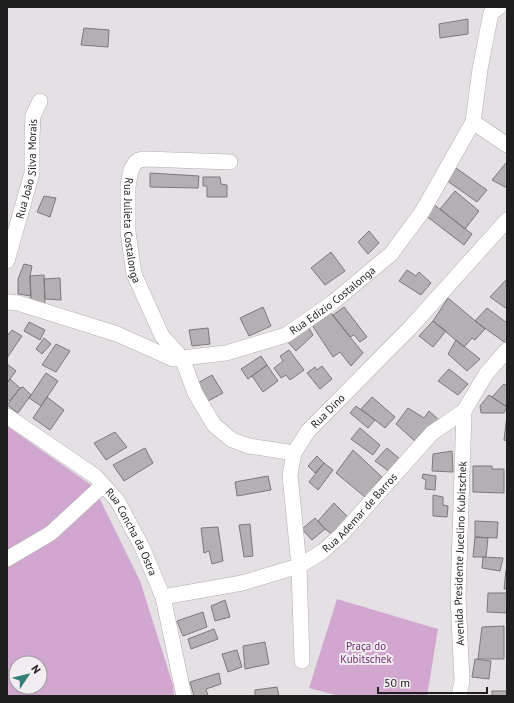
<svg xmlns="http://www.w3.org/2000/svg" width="514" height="703" font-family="'PT Sans',sans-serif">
<rect width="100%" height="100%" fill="#e4e0e4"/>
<path fill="#d1a7d0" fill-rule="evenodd" d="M7,426L94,487L140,581L173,685L174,696H7ZM16,663H40V687H16Z
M337,599L438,629L427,696H339L309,688Z"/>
<path fill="#b3afb3" stroke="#7c787c" d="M468,19V34L440,38L439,24Z
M84,28L109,30L108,47L81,45Z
M506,163L507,164V188L492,180Z
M456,168L487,190L477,202L446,180Z
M150,173L199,176L198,188L150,187Z
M203,177H220L221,184L227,185V197H207V186H203Z
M455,191L479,211L465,229L440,209Z
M44,196L56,198L50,217L37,212Z
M433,204L472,234L464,245L425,215Z
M369,231L379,243L368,254L358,242Z
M331,252L345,271L325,285L311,268Z
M24,264L32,266L30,276L31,296L18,294V279Z
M407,270L416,276L419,272L431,283L421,295L399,281Z
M44,275L45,305H31L30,276Z
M60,278L61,300L45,299L44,279Z
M507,279V309L490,297Z
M448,298L485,329L475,340L472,338L464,347L433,321Z
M263,307L271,326L249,336L240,318Z
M344,307L367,337L360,342L354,335L350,337L333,315Z
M487,308L507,323V344L475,321Z
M330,312L363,353L351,366L340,352L333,357L312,325Z
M433,321L446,331L433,347L419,336Z
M29,322L45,330L40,340L24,331Z
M208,328L210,344L192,346L189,330Z
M309,328L313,335L296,351L286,340Z
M12,330L22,336L7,358V336Z
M44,338L51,344L42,354L36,349Z
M456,340L480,359L467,371L448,354Z
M56,344L70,351L56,372L42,365Z
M289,350L304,370L290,380L286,375L281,378L274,368L283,361L280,356Z
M261,356L267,365L248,379L241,369Z
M7,364L16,371L7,383Z
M267,365L278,381L263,392L252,376Z
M322,366L332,379L320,389L307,373L315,367L317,370Z
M449,369L468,384L458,395L438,381Z
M46,373L58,381L41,406L29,398Z
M212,375L223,393L208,401L196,384Z
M10,379L20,388L10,401L7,399V383Z
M504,384L507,386V407L492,397Z
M23,387L31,395L18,413L7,405L20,388Z
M489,395L507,407L504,413H481L480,406Z
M47,397L64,410L50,430L33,418Z
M372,397L395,417L385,428L361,409Z
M356,406L375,420L368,428L350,413Z
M408,408L424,418L429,411L439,420L418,444L396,424Z
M507,415V441L504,440Z
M360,428L380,445L373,455L351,439Z
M115,432L127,447L106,460L94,443Z
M145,448L153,463L124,481L113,465Z
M387,448L400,459L390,472L375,461Z
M353,450L382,477L365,497L336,473Z
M452,451L453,472L432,471L433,454Z
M317,456L324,463L315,473L308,466Z
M324,463L333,470L318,490L309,482Z
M473,466H492V469H504V493L473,492Z
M423,474L436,476L435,490L425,489L426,480L422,478Z
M268,476L271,490L237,496L235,482Z
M433,495L443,497V505L448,506L447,517L433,516Z
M334,503L349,518L333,535L325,529L318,521Z
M315,518L325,529L312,540L302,529Z
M475,521L498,522L497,538L475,537Z
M250,524L253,556L244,557L239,525Z
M218,527L223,561L212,564L209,551L204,553L201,528Z
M475,537L488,538L486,557H473Z
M483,557L503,558L500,571L482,568Z
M506,570H507V589H504Z
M488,593H507V613L487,612Z
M225,600L230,617L215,621L211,606Z
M203,612L207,627L183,636L177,621Z
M504,626V659H478L482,627Z
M214,629L218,639L191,649L188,639Z
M265,642L269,664L245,669L243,646Z
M237,650L242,667L228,672L222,654Z
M475,659L491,661L489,679L472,677Z
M219,673L221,684L206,689L208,696H194L190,682Z
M277,687L279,696H255V690Z
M492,691H507V696H492Z"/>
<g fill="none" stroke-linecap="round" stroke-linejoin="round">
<g stroke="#b2adb1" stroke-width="16">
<g id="minor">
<path d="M473,122L507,145"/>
<path id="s1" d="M230,162L145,159L139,160L135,163L131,170L128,186V232L134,274L162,336L182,358L195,393L214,425L232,440L249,446L294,453"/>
<path id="s2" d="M7,261L32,173V137L33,116L40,101"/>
<path id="s3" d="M7,302L18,303L117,334L173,359L226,353L286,335L332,303L391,254L422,212L473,122L480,69L491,13L499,7"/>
<path id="s4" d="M7,416L95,476L117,500L142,547L163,597L184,696"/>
<path d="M7,559L51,533L103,485"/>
<path id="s5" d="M163,597L242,583L299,566L322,552L341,535L432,433L464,411L486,374L507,350"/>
<path id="s6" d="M302,661L299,566L290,475L294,453L308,431L410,328L507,220"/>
<path id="s7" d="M459,696L462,681L458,597L464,411"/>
</g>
</g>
<use href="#minor" stroke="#fff" stroke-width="15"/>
</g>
<g text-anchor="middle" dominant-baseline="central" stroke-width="4" stroke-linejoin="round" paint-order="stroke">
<g font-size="11" fill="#1f1e1f" stroke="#f2edf1">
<text stroke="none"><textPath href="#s2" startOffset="95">Rua João Silva Morais</textPath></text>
<text stroke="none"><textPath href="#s1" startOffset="165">Rua Julieta Costalonga</textPath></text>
<text stroke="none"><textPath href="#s3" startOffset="350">Rua Edizio Costalonga</textPath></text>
<text stroke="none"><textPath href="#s6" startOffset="263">Rua Dino</textPath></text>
<text stroke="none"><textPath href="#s5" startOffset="221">Rua Ademar de Barros</textPath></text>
<text stroke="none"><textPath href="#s4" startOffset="174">Rua Concha da Ostra</textPath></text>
<text stroke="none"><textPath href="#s7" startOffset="143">Avenida Presidente Jucelino Kubitschek</textPath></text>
</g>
<g font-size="11" fill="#6e2f6f" stroke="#f2edf1">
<text x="366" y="646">Praça do<tspan x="366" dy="13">Kubitschek</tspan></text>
</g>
</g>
<rect width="514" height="703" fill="none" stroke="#1f1e1f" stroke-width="16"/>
<g transform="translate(28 675) rotate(55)"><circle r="19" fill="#f2edf1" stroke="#9e9a9d"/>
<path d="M0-3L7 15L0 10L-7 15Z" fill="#347d79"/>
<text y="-6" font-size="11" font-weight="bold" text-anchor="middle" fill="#1f1e1f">N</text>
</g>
<path d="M378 687v6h109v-6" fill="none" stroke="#1f1e1f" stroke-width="2"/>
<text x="384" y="687" font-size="12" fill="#1f1e1f" stroke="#f2edf1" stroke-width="3" paint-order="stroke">50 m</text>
</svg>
